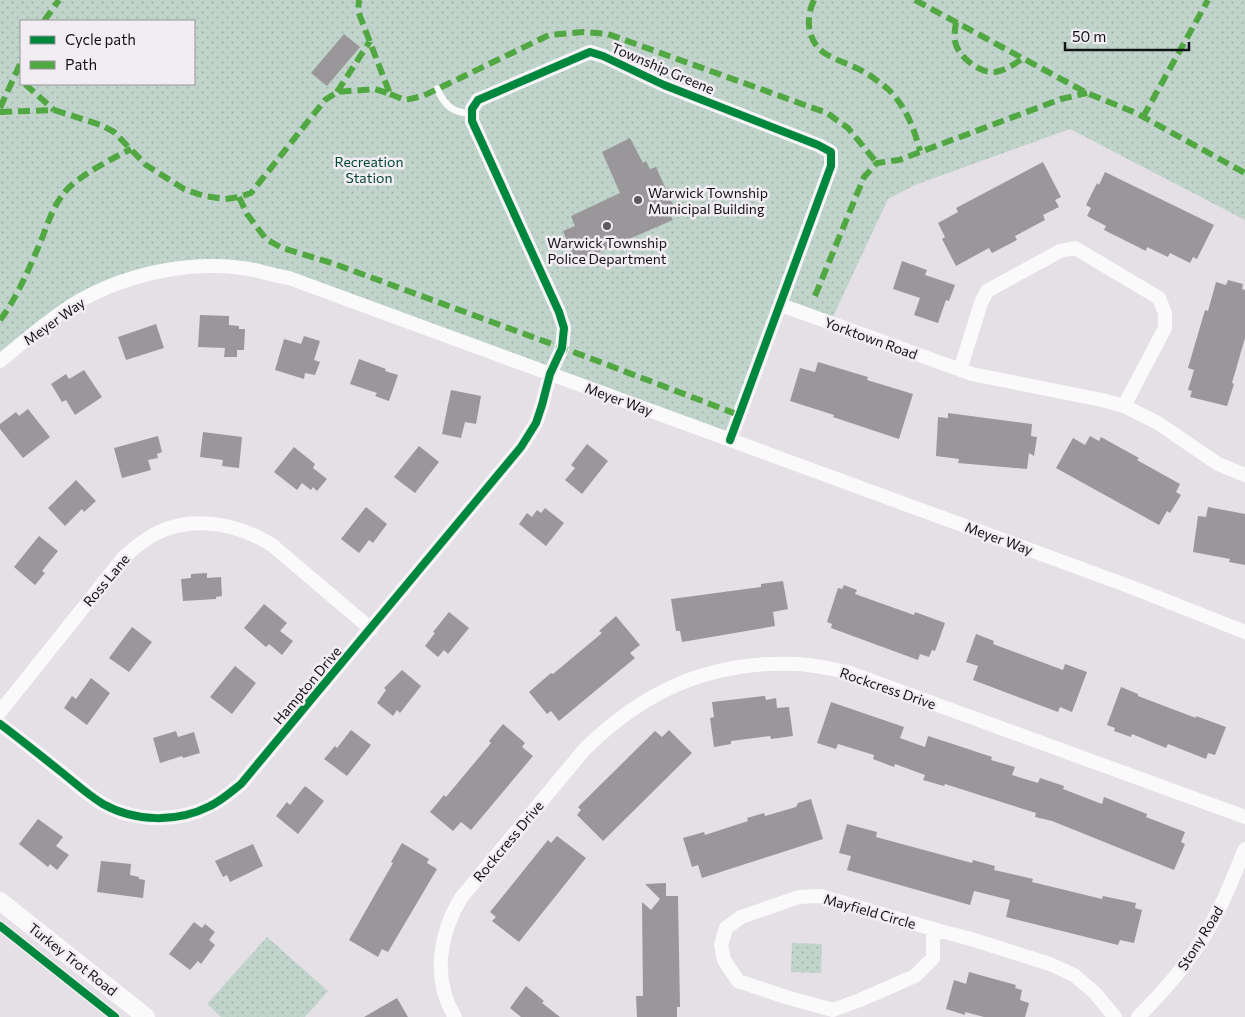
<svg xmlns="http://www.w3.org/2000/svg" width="1245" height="1017" font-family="Commissioner,sans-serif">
<defs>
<pattern id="park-dots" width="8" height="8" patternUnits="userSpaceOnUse" patternTransform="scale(1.25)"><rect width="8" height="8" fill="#c1d4cb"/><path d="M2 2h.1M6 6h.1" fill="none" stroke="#a5b5ad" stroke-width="1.8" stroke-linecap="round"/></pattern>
</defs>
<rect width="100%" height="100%" fill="#e4e0e5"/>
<path fill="url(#park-dots)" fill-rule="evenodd" d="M0,0H1245V220L1070,129L915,185L888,199L830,323L782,305L730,440L289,278L198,267L116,284L77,302L0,362ZM21,21H194V84H21Z
M267,937L328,991L305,1017H221L207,1004Z
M792,943L822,944L821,973L791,972Z"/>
<path fill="#9a979a" d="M344,34L360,47L327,86L311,73Z
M630,138L643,163L646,161L650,169L656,167L674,207L668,210L673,220L576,262L563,231L575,226L571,216L620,193L602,152Z
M1043,162L1061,197L1055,200L1059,207L1043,215L1045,220L1015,236L1017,240L992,253L989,248L956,266L942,239L945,237L938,223L958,212L956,208Z
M1105,172L1214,225L1197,259L1193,257L1190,263L1170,253L1168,257L1147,247L1146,251L1104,230L1106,226L1087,216L1091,208L1086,205L1097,183L1099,185Z
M902,261L927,270L925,275L955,285L949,301L946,300L938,323L914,315L920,298L893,289Z
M1228,280L1243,284L1242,289L1245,290V338L1232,383L1234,384L1227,406L1190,397L1192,391L1188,390L1194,370L1188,368L1205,310L1208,311L1216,282L1226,285Z
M200,315L229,316V325L239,326V329H245L244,350H237V357H224L225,348L198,347Z
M156,324L164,348L126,360L118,337Z
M304,336L320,341L314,360L320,362L315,375L305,373L304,379L275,370L284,339L301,344Z
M359,359L386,369L385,371L398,375L389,401L375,396L377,393L350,384Z
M818,362L868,377L867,380L913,394L899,439L833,417L834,415L790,401L800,368L815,372Z
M84,370L102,397L75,415L66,400L62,402L51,384L66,374L69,379Z
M451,390L481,396L476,424L465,422L461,438L442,434Z
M28,409L50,437L23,458L0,429V424L16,412L19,416Z
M948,413L1032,424L1031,436L1037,437L1034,456L1029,453L1027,469L958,463L959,459L936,456L938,417L948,418Z
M203,432L242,437L239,468L222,466L223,460L200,457Z
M158,436L162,452L157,454L158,458L148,460L151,470L122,478L114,448Z
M1090,436L1099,441L1101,437L1139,458L1137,460L1180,484L1176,492L1181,495L1170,513L1167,511L1159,525L1056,468L1073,438L1085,445Z
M587,444L608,461L582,494L565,480L575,468L571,465Z
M419,446L439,462L415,493L394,477Z
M294,447L315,464L313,468L327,479L317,491L313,487L311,490L302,483L297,490L274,472Z
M76,480L96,501L84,512L82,509L65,526L48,508Z
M366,507L387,524L373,543L369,540L359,553L341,539Z
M1208,507L1245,514V565L1229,562L1230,559L1193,552L1198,516L1206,517Z
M545,508L564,523L546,546L519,524L527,513L532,517L537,510L541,513Z
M39,536L58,551L42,571L45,573L35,585L14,567Z
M207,573V578L221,577L222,596L216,597V599L183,601L181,579L191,578V574Z
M783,581L788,609L773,612L775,626L682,642L680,631H676L671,599L761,587V584Z
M844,585L857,590L855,594L914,615L915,612L945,623L935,651L932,650L929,657L920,654L918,660L831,628L832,624L827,622L838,588L842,589Z
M264,604L287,623L280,631L293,641L282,655L269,644L266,647L244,628Z
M449,612L469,628L448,654L444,650L438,657L425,646L435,633L433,632Z
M616,616L640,645L630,653L635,658L559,721L551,711L547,714L529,692L551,673L553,674L602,633L599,631Z
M132,627L152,642L129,672L109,658Z
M976,634L994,641L993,644L1063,670L1065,664L1087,672L1072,712L1060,707L1058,712L973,680L978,666L966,662Z
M235,666L256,683L232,714L210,697Z
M402,670L421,686L400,713L397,710L393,716L377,703L386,690L384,688Z
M91,678L110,693L87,725L64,708L72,696L76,699Z
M1121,687L1138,694V696L1196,718V716L1226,727L1215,755L1208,753L1206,759L1168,744L1166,748L1132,734L1131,737L1114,731L1115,728L1107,725Z
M765,696L766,700L776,698L777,708L789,707L793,736L771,739L770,736L731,741V744L714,747L710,718L714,717L712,702Z
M831,702L904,727L900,738L925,747L928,736L956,745L992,757L991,760L1015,767L1012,775L1038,783L1040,778L1064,786L1063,789L1102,804L1104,797L1147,814L1146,817L1185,832L1181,842L1185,844L1174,870L1052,821L1035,817L1036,813L945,784L944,786L923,780L925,775L895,764L894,767L873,759L874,755L838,744L836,749L817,743Z
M503,724L525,743L522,747L533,756L471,830L461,822L453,831L430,812L444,795L446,797L491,743L489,741Z
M351,730L371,745L347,776L324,759L335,746L337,748Z
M669,730L692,753L603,841L577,815L581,810L578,807L655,731L662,737Z
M176,731L178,737L194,732L200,753L183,758L182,756L160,763L153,738Z
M305,786L324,801L298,834L276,816L287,802L290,805Z
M811,799L823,839L702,878L698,865L692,867L683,838L704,832L705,835L748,821L747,818L764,813L765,816L796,807L798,803Z
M38,819L63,837L56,846L69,855L57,870L50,864L48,867L19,844Z
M847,824L877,832L876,837L972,863L973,860L995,866L994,870L1033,879L1032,882L1102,899L1103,896L1136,903L1135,908L1142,910L1134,943L1120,940L1118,945L1006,917L1010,900L974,891L970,905L847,870L851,856L839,853Z
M557,836L586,858L519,942L492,921L496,917L490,912L548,840L551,843Z
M402,843L429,859L427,863L437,869L388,952L382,949L378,957L349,940L393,863L391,862Z
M253,844L263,866L230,882L227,875L223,877L215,861Z
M101,861L131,864L130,875L139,877V879L145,880L143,898L97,892Z
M666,883V896H678L680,1007H677V1017H637L636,996H643L642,902L651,910L660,899L645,884Z
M194,922L202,928L205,924L215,932L209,940L215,945L201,964L198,961L190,970L169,954Z
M969,972L1016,985L1015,988L1022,990L1020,1000L1029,1003L1025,1017H984L965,1012V1015L946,1009L954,980L966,984Z
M526,986L544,1001L542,1003L560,1017H521L510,1008Z
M397,998L408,1017H364Z"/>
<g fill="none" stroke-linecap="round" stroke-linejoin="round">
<path stroke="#fbfafb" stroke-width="7" d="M437,89C446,107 452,112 472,114"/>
<path stroke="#fbfafb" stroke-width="14" d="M781,305L972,374L1102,400L1124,406L1158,423L1218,464L1245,475
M0,361C25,341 50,318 79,301C131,272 196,259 255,270C266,273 277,276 289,278L1131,587L1245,632
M960,370L981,303L987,291L1060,251L1075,248L1159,298L1165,313V328L1124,406
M0,712L123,558C129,553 135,547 141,543C180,513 232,520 272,545L371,629
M0,724C20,739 40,755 60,771C74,782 88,795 103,804C135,822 177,823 210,806C221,801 231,792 241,784L521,447L536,423L542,405L550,374L562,348L564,328L559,312L472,121V109L478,100L590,52L603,56L664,85L818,145L831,152V166L730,440
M820,896L933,929V958L915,976L860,1000L833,1010L789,998L738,981L724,960L721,945L726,928L741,917L799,897Z
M933,929L971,939L1050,964L1074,975L1095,993L1115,1017
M455,1017C432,980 439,934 461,898L584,750C644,690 712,660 797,664C815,665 833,669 850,673L1245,817
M1138,1017C1170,985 1199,951 1219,909C1229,890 1236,869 1245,849"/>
<path stroke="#fbfafb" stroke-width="18" d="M0,901L146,1017"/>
<path stroke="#51a842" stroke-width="6" stroke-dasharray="12 6" stroke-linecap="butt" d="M814,0C805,19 807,42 826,54C838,61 852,65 864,72C873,77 882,84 889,90C906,107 914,128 920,151
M915,0L1087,93L1136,113L1245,173
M44,21L59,0
M956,22C955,28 954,36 955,41C957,56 980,74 995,72C1006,70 1015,64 1023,58
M25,84L54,110
M337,92L370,41
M390,94L405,100L423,96L549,35L583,32L608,34L827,113L848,128L877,163
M0,108L21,62
M0,112L54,110L101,125L114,132L146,165L184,189L204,196L225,199L239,197L251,193L325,100L337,92L375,89L390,94L358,11L359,0
M1143,117L1208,0
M239,197L247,214L266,239L282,248L332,263L587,357L739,415
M815,296L864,177L877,163L899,160L1061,99L1087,93
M0,320C15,301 28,271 38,248C46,230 51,209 64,193C76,177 113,158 131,149"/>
<g stroke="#f2edf3" stroke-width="11">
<path id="cycleway" d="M0,724C20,739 40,755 60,771C74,782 88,795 103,804C135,822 177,823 210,806C221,801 231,792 241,784L521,447L536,423L542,405L550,374L562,348L564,328L559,312L472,121V109L478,100L590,52L603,56L664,85L818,145L831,152V166L730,440
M0,926L115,1017"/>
</g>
<use href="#cycleway" stroke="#00873e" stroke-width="8"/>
</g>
<g fill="#5c5a5d" stroke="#f2edf3" stroke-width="2">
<circle cx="638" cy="200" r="5"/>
<circle cx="607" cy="226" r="5"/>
</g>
<g text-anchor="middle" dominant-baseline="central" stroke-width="5" stroke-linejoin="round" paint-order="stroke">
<g font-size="14" fill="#131214" stroke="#f2edf3">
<text transform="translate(663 68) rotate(23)">Township Greene</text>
<text transform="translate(54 321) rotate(-35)">Meyer Way</text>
<text transform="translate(871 338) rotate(20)">Yorktown Road</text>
<text transform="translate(619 399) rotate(20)">Meyer Way</text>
<text transform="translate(999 538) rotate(20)">Meyer Way</text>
<text transform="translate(106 580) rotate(-50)">Ross Lane</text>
<text transform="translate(307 685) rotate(-50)">Hampton Drive</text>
<text transform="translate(888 688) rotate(19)">Rockcress Drive</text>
<text transform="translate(508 841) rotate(-50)">Rockcress Drive</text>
<text transform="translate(870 911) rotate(16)">Mayfield Circle</text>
<text transform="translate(1200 938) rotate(-58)">Stony Road</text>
<text transform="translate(73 959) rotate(38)">Turkey Trot Road</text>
</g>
<g font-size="14" fill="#02472f" stroke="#f2edf3">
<text x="369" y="161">Recreation<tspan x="369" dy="16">Station</tspan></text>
</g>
<g font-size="14" fill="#131214" stroke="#f2edf3" text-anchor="start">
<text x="648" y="192">Warwick Township<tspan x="648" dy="16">Municipal Building</tspan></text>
<text x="607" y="242" text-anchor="middle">Warwick Township<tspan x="607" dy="16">Police Department</tspan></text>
</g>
</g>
<rect x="20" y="20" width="175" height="65" fill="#f2edf3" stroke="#99959a"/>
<rect x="30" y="36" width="25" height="8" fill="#00873e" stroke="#99959a"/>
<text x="65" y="45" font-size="15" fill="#131214">Cycle path</text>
<rect x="30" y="61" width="25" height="8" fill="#51a842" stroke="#99959a"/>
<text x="65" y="70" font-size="15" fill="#131214">Path</text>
<path d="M1065 42v8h124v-8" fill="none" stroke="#131214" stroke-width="2.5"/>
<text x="1072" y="42" font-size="15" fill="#131214" stroke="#f2edf3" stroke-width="4" paint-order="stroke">50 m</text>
</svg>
